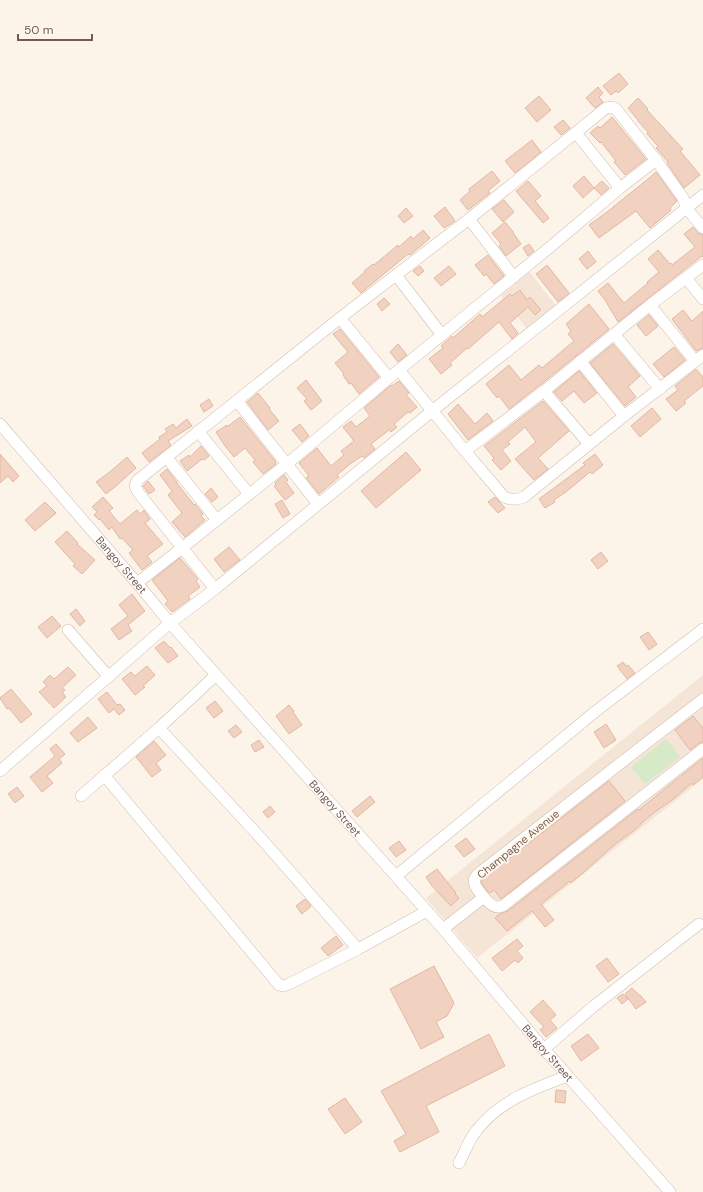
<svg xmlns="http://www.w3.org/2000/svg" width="703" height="1192" font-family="'DM Sans',sans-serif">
<rect width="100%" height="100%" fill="#fcf4e9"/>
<path fill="#f4e5d7" d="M529,271L557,307L528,330L501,296Z
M703,675V779L477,958L426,898Z"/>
<path fill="#d7eac7" d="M666,739L680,757L645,784L631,767Z"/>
<path fill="#f1d2c1" stroke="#e3b7a2" d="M619,73L628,84L618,93L616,91L611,95L603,86Z
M598,87L603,93L599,97L603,102L595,108L586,98Z
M539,96L551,110L537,122L525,108Z
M638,98L648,109L647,110L683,149L680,151L700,175L684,188L667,163L668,162L656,148L658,146L647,134L648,132L638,121V120L628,108Z
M612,117L646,159L625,175L614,162L616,161L601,142L600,143L590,133L598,126L600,128Z
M563,120L570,128L561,135L554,127Z
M532,140L541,152L515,173L505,161Z
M492,171L500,181L488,191L490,193L468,210L460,200L470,191L469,189Z
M656,172L677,201L670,208L671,210L650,228L636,211L599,238L589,225L614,207H613L648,179Z
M584,176L594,188L583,198L573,186Z
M528,181L541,196L535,201L549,218L543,223L516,191Z
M602,181L609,188L601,195L594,188Z
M504,200L514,212L503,222L492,209Z
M445,207L455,221L444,228L434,216Z
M406,208L413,216L404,223L398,216Z
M505,222L514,233H513L521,244L506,256L499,246L501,244L492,233Z
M693,227L698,233L703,235V257L702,256L618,322L605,300L598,291L608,283L624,303L648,283L647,282L659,272L648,259L658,250L670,264L671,263L672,265L695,247L684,234Z
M423,230L430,238L410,255L408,254L361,293L352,283L365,272L364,271L373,264L374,265L398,245L399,247L411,236L413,239Z
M529,244L534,251L528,256L523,248Z
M588,251L596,262L587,269L579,259Z
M488,255L504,276L494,284L486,274L484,276L475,265Z
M547,265L569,293L558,302L536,274Z
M420,266L424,271L418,276L413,271Z
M449,266L456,274L441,286L434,278Z
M520,290L527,300L530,297L541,310L535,315L528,307L510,323L518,333L512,339L499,322L468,349L467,348L450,363L452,365L441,374L429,359L443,348L441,346L452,336L453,338L480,314L482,317L510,294L512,296Z
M384,298L390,304L382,311L377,304Z
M589,304L609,329L608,330L540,385L509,409L499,396L497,398L486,384L509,365L521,380L539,365L542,368L574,341L568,334L571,331L566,324Z
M683,310L692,321L703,311V348L696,351L672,319Z
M649,315L658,326L646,336L637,325Z
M340,329L379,377L359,394L351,383L349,384L343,375L344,374L335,363L348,352L333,334Z
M398,344L407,355L398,362L390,352Z
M613,344L640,376L628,387L636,397L625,406L590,363Z
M674,347L685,360L664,377L653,364Z
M696,369L703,377V386L684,401L686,403L676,411L666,399L678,390L675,386Z
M579,371L597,393L584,403L574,391L562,401L554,392Z
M306,380L322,401L311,410L304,401L307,399L297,388Z
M399,381L409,393L406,395L417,407L410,413L408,412L394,424L397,427L391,432L389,430L371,444L375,449L364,458L362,456L350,464L337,475L339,477L319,494L306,478L309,476L299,463L317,448L331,466L344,455L341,451L354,441L343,427L351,421L356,427L370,416L364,408L391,385L392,386Z
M258,393L270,408L269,409L279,421L268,430L247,402Z
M209,399L213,406L204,412L200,405Z
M543,401L569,431L538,458L548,469L534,480L515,459L536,442L525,427L508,442L510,444L502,450L511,461L501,470L492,460L494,458L484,446Z
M458,404L475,424L487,413L493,421L468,440L448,414Z
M652,408L661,419L640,437L631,426Z
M240,417L276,462L275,463L276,464L263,474L253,462L255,460L245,448L234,457L225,446L216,432L227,425V427Z
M187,419L192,426L168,441L171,445L149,462L142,453L160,439L159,437L167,432L165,429L173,424L176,428Z
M300,424L309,436L302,442L292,430Z
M201,446L209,456L204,460L202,459L187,471L180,461L189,455L190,457Z
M406,452L421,470L376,508L361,491Z
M0,454L19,476L13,482L8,476L0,483Z
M595,454L603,465L592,474L590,472L566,492L554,500L555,502L545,508L539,499L585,465L583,463Z
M127,457L136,468L116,486L106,494L96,482L111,471Z
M167,469L177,482H176L194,505L195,504L203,514L201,516L205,520L185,537L172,522L182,513L168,495L172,491L160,475Z
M284,475L288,480L286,482L294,493L285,500L274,486L276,484L275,483Z
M148,481L155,490L149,494L143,486Z
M211,488L218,497L212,502L205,494Z
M103,497L113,508L109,511L120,524L137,510L140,514L144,510L150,519L145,523L163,544L147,556L152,562L142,570L129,553L133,550L122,538L120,539L112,527L109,530L100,519L99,520L94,515L97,512L92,507Z
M495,497L505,508L498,513L488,502Z
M282,500L290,514L283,518L275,504Z
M45,502L56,513L35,531L25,520Z
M67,531L78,543L77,544L95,560L82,574L73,566L75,564L55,542Z
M229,547L240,560L224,572L214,559Z
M601,552L608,561L598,569L591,560Z
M180,558L198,579L196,581L200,587L188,596L190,599L172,612L165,604L168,601L152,580Z
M132,594L145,611L128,625L132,631L119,640L111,629L128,616L119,605Z
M76,609L85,621L80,626L70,614Z
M52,616L61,626L47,638L38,627Z
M648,632L657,644L649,650L640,637Z
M164,641L170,648L171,647L178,656L168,663L155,648Z
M623,662L626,666L628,665L635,673L627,679L617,666Z
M147,666L155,675L143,686L145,687L135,695L122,679L131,672L135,676Z
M68,667L76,675L62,688L65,690L62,692L66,697L54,708L39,692L47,686L43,682L50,675L54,679Z
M11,689L32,714L21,723L9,708L7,709L0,698Z
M107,692L117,705L120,704L125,710L119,715L114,709L109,713L98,699Z
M215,701L223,711L214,718L206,708Z
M289,705L294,711L293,712L302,725L289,734L276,716Z
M693,716L703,728V742L699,743L690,750L675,730Z
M88,717L97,728L78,742L70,733Z
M606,724L616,740L604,748L594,732Z
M236,725L242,732L234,738L228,731Z
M259,740L264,747L255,752L251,745Z
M154,741L166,755L156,763L161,770L152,777L136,757Z
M56,744L65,754L59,759L62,763L47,776L53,783L42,792L30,777L55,756L50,749Z
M703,758V777L693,785L692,783L671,801L659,809L646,819L636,829L614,845L582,874L571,883L570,881L541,904L554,920L545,927L532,911L507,931L495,918L499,914L508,911L638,809L639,810Z
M609,781L625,801L501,899L494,890L490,893L488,892L481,882L483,879Z
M17,787L24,796L15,803L8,794Z
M370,796L375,802L357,817L352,811Z
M270,806L275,812L268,818L263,812Z
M466,838L475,849L464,857L455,846Z
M399,841L406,850L396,857L389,848Z
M437,869L456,893L455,894L459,898L451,906L432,886L426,877Z
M305,899L311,906L302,914L296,906Z
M336,936L343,945L328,956L321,948Z
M517,939L523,946L517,951L523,958L518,963L515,960L502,971L492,958Z
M607,958L619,974L608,982L596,966Z
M434,966L454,1003L447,1016L436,1022L444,1037L421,1049L390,989Z
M632,988L639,995H640L646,1002L636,1009L625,994Z
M623,994L628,999L622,1004L617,998Z
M543,1000L556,1015L550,1020L557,1028L546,1037L540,1030L544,1027L530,1012Z
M489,1034L505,1066L426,1106L439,1132L400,1152L394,1141L406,1134L381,1091Z
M588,1034L599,1048L581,1061L571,1046Z
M556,1090L566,1091L565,1103L555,1102Z
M345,1098L362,1122L345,1134L328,1109Z"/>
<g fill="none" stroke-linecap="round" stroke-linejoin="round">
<g stroke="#d0bdb1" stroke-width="12">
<g id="minor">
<path d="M576,133L620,188"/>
<path d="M469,219L514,277"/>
<path d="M396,275L442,335"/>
<path d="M686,278L703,299"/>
<path d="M650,305L695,361"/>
<path d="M340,318L389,378"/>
<path d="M614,334L660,389"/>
<path d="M580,361L624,416"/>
<path d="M399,370L465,451L504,497C512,500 516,500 524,497L624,416L703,355"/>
<path d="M544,391L589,444"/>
<path d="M237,401L318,504"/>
<path id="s1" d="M0,424L137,583L170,623L443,929L544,1049L670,1192"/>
<path d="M198,431L249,494"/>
<path d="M465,451L544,391L650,305L703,265"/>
<path d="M167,458L217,520"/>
<path d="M137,583L182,548L287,464L389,378L549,248L620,188L656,160"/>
<path d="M215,589L138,492C135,487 134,485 138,480L340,318L469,219L606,108L612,107L616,109L656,160L683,198L687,209L703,228"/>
<path d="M68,630L109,677"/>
<path d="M703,699L478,874L475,878C474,880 474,882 475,885C478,891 491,908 498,907C501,907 502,906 504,905L703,749"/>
<path d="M159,728L258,835L358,949"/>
<path d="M0,771L170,623L215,589L432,411L703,195"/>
<path d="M104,775L279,985L283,986L289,984L358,949L427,911"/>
<path d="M81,796L159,728L216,675"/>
<path d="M396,876L596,711L703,629"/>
<path d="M443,929L484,897"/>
<path d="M544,1049L594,1006L699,924"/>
<path d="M459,1163C465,1152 469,1139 477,1130C499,1101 535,1088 568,1076"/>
</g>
</g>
<use href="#minor" stroke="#fff" stroke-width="11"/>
</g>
<g text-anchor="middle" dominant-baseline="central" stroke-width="4" stroke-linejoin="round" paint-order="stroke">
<g font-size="11" fill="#76594d" stroke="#fef8ef">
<text stroke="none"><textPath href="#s1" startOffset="186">Bangoy Street</textPath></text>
<text stroke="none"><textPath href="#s1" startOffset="510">Bangoy Street</textPath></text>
<text transform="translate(518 844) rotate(-39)">Champagne Avenue</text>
<text stroke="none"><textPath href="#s1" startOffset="834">Bangoy Street</textPath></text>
</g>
</g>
<path d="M18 34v6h74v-6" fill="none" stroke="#76594d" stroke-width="2"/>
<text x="24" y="34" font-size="12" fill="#76594d" stroke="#fef8ef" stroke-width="3" paint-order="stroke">50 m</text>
</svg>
